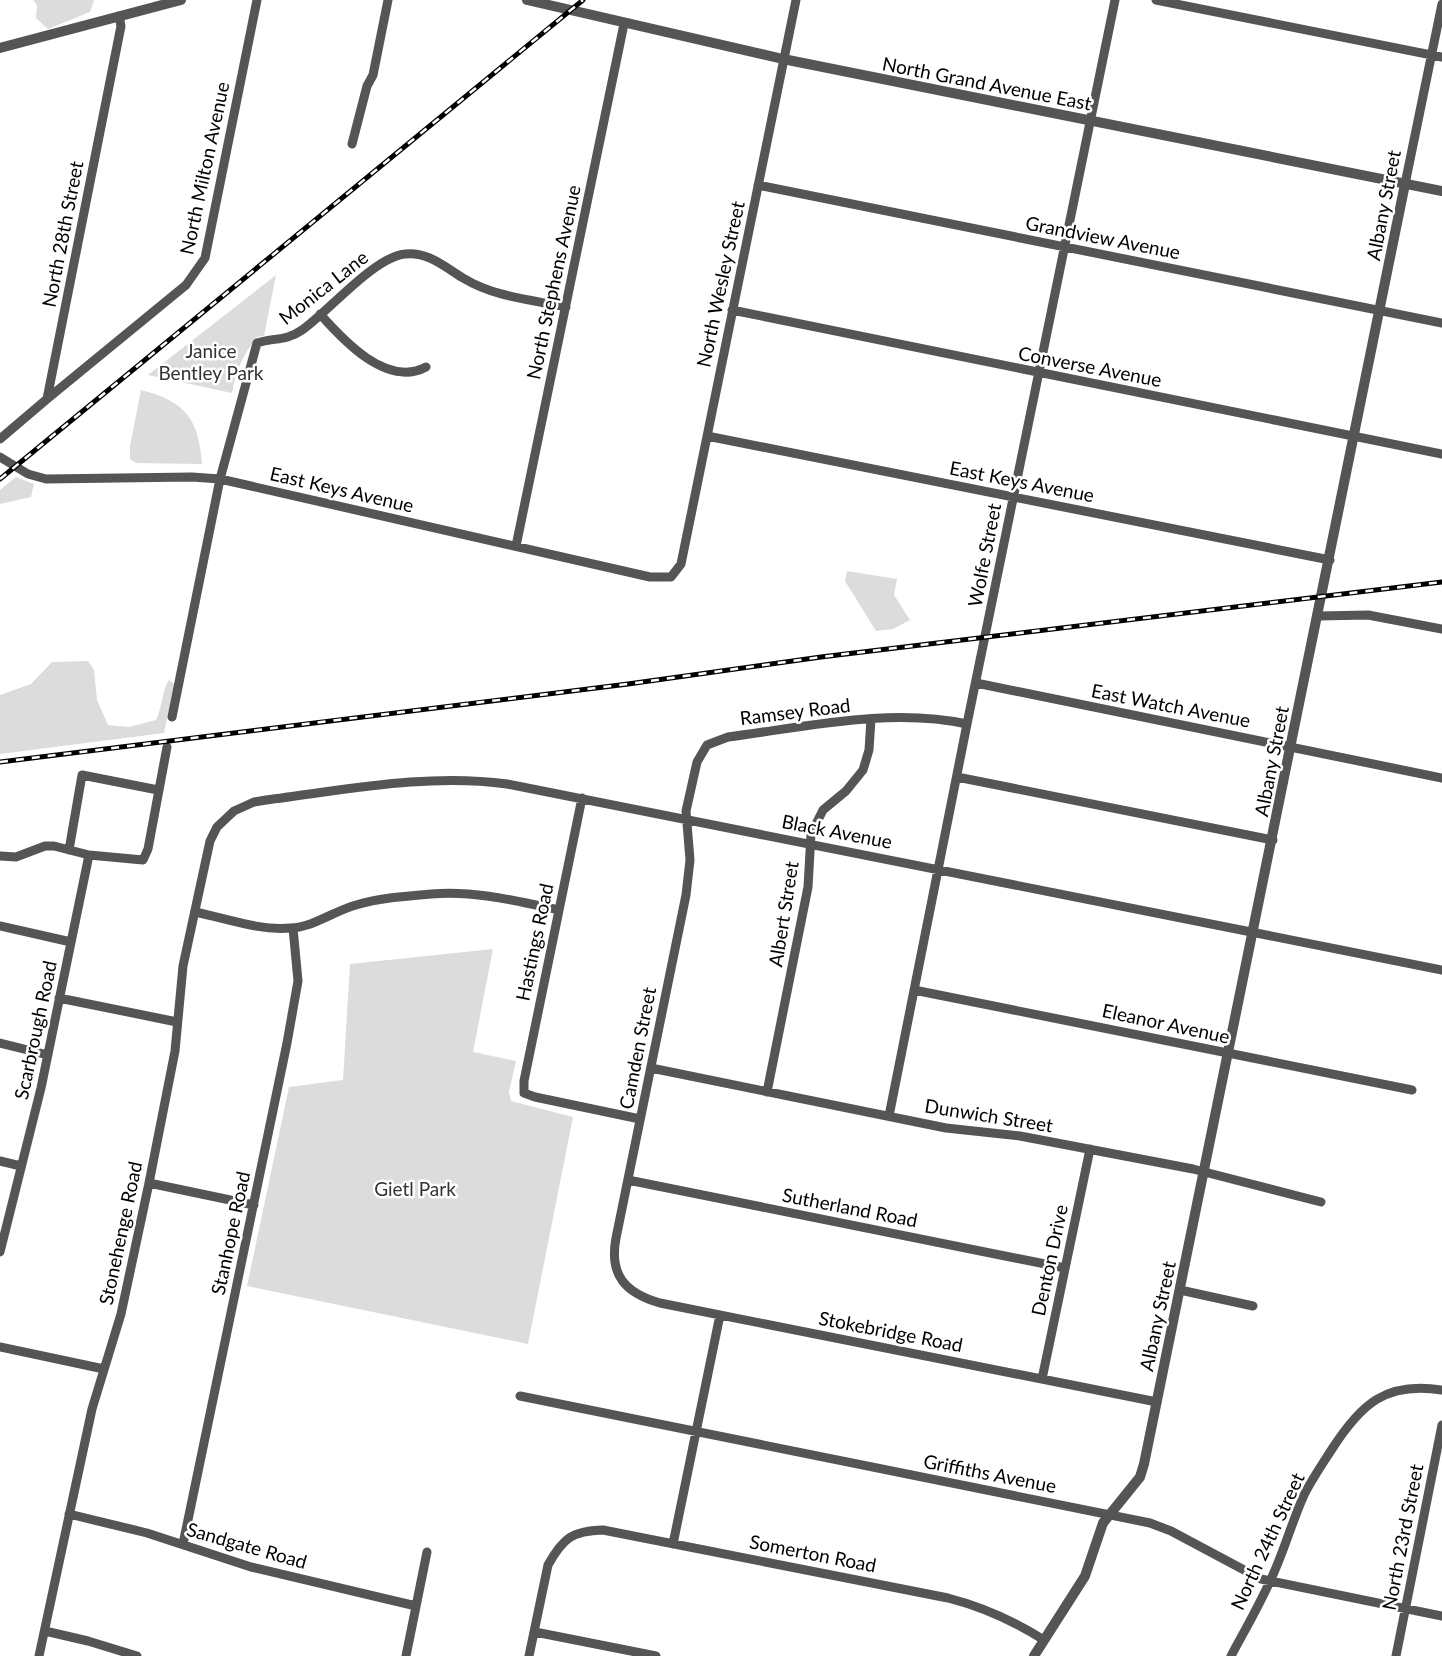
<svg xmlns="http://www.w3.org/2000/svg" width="1442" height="1656" font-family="Lato,sans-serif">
<rect width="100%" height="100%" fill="#fff"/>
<path fill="#dcdcdc" d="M33,0H94L90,12L48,29L36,18L37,5Z
M276,275L264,336L257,337C243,355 236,370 232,393L148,375Z
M141,390C185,401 199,419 202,464L136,463L130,459V446Z
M16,477L34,484L31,497L0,504V490Z
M847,571L897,579L894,595L910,620L893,629L876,631L845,581Z
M88,661L94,670L97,700L108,725L129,727L156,720C162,709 163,687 169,680L174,684L164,733L0,754V695L31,684L52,662Z
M493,949L473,1052L516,1061L509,1092L511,1101L573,1117L528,1344L247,1286L289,1087L343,1080L350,964Z"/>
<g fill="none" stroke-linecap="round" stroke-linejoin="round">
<path stroke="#555" stroke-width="9" d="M1156,0L1442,57
M352,144L367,86L373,75L388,0
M1405,184L1442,4
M758,185L1442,323
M732,310L1442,454
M320,314C343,340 387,388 426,367
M47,399L186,285L205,258L257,0
M707,436L1330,560
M0,439L47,399L121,26L119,16
M0,457L28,474L46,479L192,477L220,479L650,577H671L681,564L796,0
M516,546L624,24
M1319,616L1368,615L1442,629
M976,683L1442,778
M172,717L220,479L257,343C274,337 285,342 302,330C328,312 374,257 405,254C427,251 445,267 463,278C494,297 532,300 566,307
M967,724C891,707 805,727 728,737L707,745L697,762L686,811L690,860L686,895L616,1238C609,1275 625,1293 660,1303L1157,1402
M957,777L1273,840
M582,798L524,1081V1093L535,1097L640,1119
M69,850L82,775L158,790
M0,856L16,857L45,846H54L89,855L143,860L148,849L167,747
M195,912C225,918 259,931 290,928C314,927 334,911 356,905C379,898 406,896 431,894C473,890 517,901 559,910
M0,926L71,942
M914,990L1412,1090
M59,998L177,1022
M0,1043L48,1055
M651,1068L946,1128L1020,1136L1193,1169L1321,1202
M767,1092L808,887L811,834L823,810L846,791L863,770L869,750L871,719
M889,1116L967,724L1115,0
M0,1161L21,1166
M628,1180L1065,1268
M149,1183L254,1205
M0,1252L41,1088L89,855
M1180,1290L1253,1306
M0,1347L104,1369
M1042,1379L1090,1149
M520,1396L1150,1523L1171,1531L1261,1579L1442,1616
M69,1514L147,1533L251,1567L416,1606
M183,1544L287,1043L298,981L293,928
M673,1544L720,1315
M45,1631L88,1641L137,1656
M535,1632L656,1656
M39,1656L92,1409L121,1314L149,1183L175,1051L183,966L210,841L217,827L234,811L254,802L266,800C346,790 427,773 507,784L1442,970
M406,1656L427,1552
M529,1656L548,1565C563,1538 572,1531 603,1530L948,1598C983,1607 1014,1621 1044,1640
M1231,1656C1246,1628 1263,1599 1275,1570C1286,1545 1293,1519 1304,1495C1312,1479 1323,1463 1332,1449C1361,1404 1386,1381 1442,1390
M1396,1656L1442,1425"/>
<path stroke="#555" stroke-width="10" d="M527,0L783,59L1442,191
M0,48L181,0
M1034,1656L1085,1576L1103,1523L1140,1477L1144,1464L1405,184"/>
<g stroke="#000" stroke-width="5">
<path id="rail" d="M0,479L583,0
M0,762L628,684L821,657L1442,582"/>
</g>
<use href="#rail" stroke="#fff" stroke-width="2.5" stroke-dasharray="8" stroke-linecap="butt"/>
</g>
<g text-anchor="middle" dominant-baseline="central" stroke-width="5" stroke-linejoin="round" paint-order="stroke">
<g font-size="19" fill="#000" stroke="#fff">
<text transform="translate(987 83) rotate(11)">North Grand Avenue East</text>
<text transform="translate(204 168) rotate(-78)">North Milton Avenue</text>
<text transform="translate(1383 205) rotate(-79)">Albany Street</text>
<text transform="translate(62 234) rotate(-79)">North 28th Street</text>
<text transform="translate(1103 237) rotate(11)">Grandview Avenue</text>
<text transform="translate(553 282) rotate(-78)">North Stephens Avenue</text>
<text transform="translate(720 284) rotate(-78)">North Wesley Street</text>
<text transform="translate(323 287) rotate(-38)">Monica Lane</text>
<text transform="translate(1090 366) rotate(11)">Converse Avenue</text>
<text transform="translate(1022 481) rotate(11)">East Keys Avenue</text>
<text transform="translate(342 489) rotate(13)">East Keys Avenue</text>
<text transform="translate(984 555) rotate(-79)">Wolfe Street</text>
<text transform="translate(1171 705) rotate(11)">East Watch Avenue</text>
<text transform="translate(795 711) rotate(-7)">Ramsey Road</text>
<text transform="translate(1271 761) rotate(-79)">Albany Street</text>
<text transform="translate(837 831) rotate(11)">Black Avenue</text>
<text transform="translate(783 914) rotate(-81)">Albert Street</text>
<text transform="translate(534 942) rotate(-78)">Hastings Road</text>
<text transform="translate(1166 1023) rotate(12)">Eleanor Avenue</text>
<text transform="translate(35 1030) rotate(-78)">Scarbrough Road</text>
<text transform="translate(637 1048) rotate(-79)">Camden Street</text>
<text transform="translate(989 1115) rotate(9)">Dunwich Street</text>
<text transform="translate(850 1207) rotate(11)">Sutherland Road</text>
<text transform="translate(120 1233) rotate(-78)">Stonehenge Road</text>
<text transform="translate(230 1233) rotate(-78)">Stanhope Road</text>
<text transform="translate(1049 1260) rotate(-78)">Denton Drive</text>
<text transform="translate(1157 1316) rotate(-78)">Albany Street</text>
<text transform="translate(891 1331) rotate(11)">Stokebridge Road</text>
<text transform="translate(990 1473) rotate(11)">Griffiths Avenue</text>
<text transform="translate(1402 1537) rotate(-79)">North 23rd Street</text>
<text transform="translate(1267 1541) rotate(-65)">North 24th Street</text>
<text transform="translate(247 1545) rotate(16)">Sandgate Road</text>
<text transform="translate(813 1553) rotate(11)">Somerton Road</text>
</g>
<g font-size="19" fill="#333" stroke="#fff">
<text x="211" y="350">Janice<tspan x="211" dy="22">Bentley Park</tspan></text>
<text x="415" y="1188">Gietl Park</text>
</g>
</g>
</svg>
